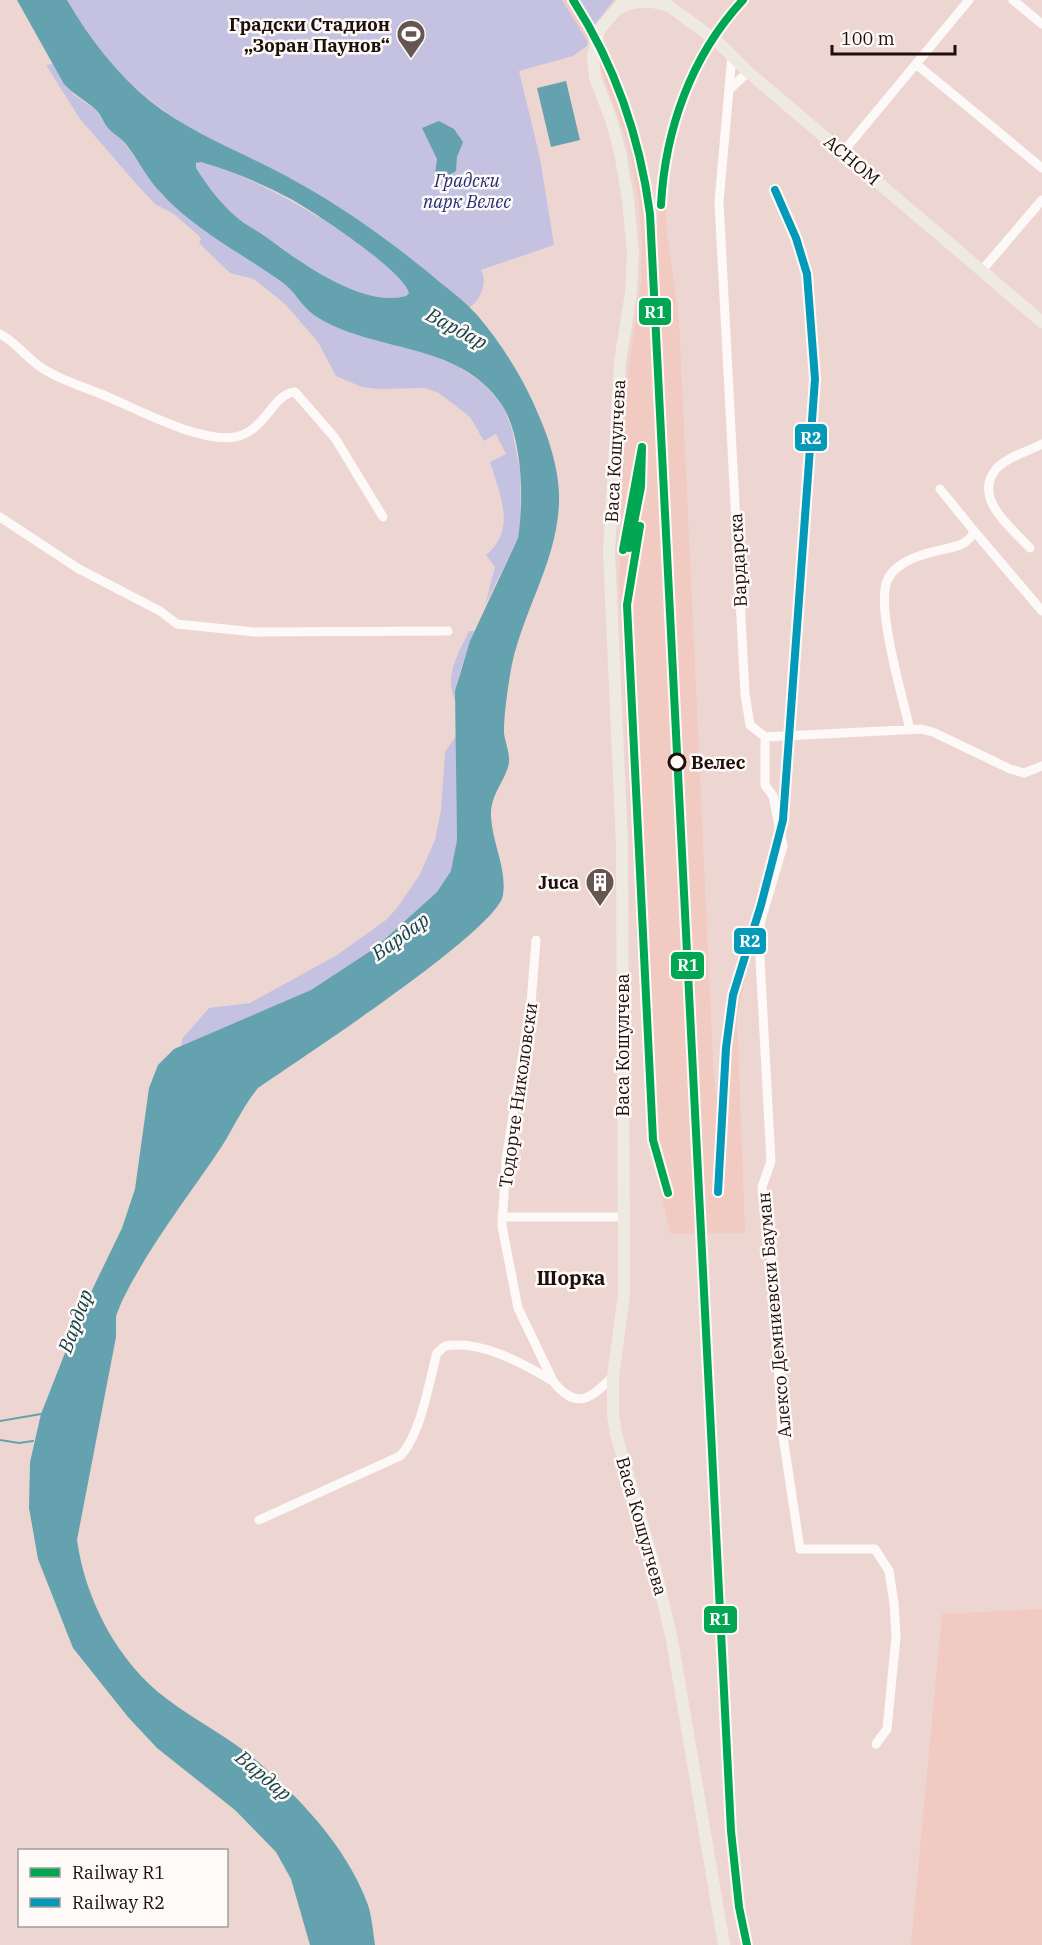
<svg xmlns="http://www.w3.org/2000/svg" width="1042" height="1945" font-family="'IBM Plex Serif',serif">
<rect width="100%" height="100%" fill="#edd6d1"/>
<path fill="#f1cac2" d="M562,0H577L593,27L588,42Z
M602,43L618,77L639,142L652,202L656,240L665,139L672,142L666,175V225L679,320L714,1081L719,1111L730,989L747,940L753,943L737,1015L745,1233L671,1234L650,1149L644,1083L619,586L623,441L627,381L641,283L642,246L639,203L628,143L599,64Z
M1042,1609V1945H911L942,1614Z"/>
<path fill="#c4c2e0" d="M67,0H562L588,42L587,46L573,56L519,71L540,158L554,245L481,270C488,283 481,299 469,308C415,260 359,217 297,182C263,162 225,149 192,129C139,98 96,54 67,0Z
M577,0H614L593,27Z
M53,64L74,95L95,109L108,128L123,141L162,195L285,284L313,314L358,334L417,349L457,366L483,383L503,406L512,430L520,470L521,522L518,538L485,605L495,567L486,555C517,529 500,495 490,462L506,454L496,434L484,441L470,417L439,393L425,388L378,389L362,387L336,376L318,342L285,304L254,279L230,273L199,243L201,239L198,235L174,214L155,204L139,187L80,119L46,65Z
M198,162C238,165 398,255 409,293L406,296C362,308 300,262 266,237C255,229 243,224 233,214C219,200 206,184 195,167Z
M469,631H474L459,675L455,701C444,675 458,655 469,631Z
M456,736L457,840L452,871L437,892L375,948L311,990L181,1046L182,1039L209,1008L250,1003L337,955L386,920L397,908L419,876L435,840L441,810L445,752Z"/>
<path fill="#64a2af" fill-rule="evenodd" d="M17,0H67C89,38 116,73 150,101C194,136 248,154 297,182C344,208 387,239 429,273C445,287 464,300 478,316C503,346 524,379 539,416C549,439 558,467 559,493C561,559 520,612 510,675C507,694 504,714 504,733C505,742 510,753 509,762C507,779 490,794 491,816C492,843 507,868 503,895C498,930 297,1061 258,1088C243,1106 234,1127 222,1146C188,1197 149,1246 122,1301L116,1316V1337L77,1540C85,1599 118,1663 167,1699C196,1721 229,1737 257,1761C301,1799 348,1849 368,1905C372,1917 373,1932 375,1945H310L291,1879L276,1852L235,1810L157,1748L128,1717L73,1648L38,1559L29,1508L30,1462L41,1414L79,1317L122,1228L135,1189L149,1088L158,1065L174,1049L311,990L375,948L437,892L451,871L457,840L455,691L470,641L518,538C524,502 523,438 502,405C459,340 373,354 314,315C301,306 295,291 282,282C243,254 196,231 162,194C147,179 138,159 125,143C120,137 113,134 108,128C103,122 101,114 95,109C85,100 74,95 64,84ZM201,162C232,171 263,184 291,199C314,212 403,270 409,293L406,296C362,308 300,262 266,237C255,229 243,224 233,214C219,201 206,184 196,168V163Z
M566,81L580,140L551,147L537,88Z
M439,121L454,129L463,142L457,157L456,171L450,175H435L437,159L422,128Z"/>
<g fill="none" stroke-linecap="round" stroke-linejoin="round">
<path stroke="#64a2af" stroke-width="2" d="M0,1421L41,1414
M0,1440L19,1443L33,1441"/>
<path stroke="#fcf9f8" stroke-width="9" d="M1013,0L1042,24
M732,55L719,202L745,694L750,725L765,737L921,729L933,732L1010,769L1024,773L1042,766
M916,64L1042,168
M730,89L748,72
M843,152L969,0
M983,269L1042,200
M0,334C16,342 27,359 42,368C60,380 81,386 101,394C135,408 199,443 235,437C266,431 272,394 295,392L335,438L383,517
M0,517L79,569L160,611L177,624L254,632L448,631
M974,531L1042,611
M1030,548C1012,528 972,499 996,469C1005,458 1029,451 1042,444
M910,730C903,698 876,609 887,581C894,563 919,555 936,551C951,547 968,547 974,531L940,489
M765,737V785L773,796L783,846L761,920L759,941L771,1161L762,1187L772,1262L782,1430L800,1549H875L889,1571L894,1603L896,1637L887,1729L876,1744
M536,940L531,1003L506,1160L502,1226L518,1308L553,1381C576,1411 591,1399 613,1376
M502,1217H624
M259,1520L400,1456C421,1435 429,1381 437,1353L445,1346C482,1340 522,1363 553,1381"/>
<path stroke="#efeae1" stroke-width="12" d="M625,0L599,30L593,56L595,78L611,119L620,152L628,200L633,253L631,292L620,362L609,552L622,844L624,1263V1295L613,1376V1415L616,1434L655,1567L672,1640L724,1945
M661,0L718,42L748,72L1042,322
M620,8C636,0 651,0 669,6"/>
<g stroke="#fefaf8" stroke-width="12">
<path id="rail-1" d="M573,0C615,65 640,138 650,214L731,1831L739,1907L747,1945
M661,205C665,130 691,56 743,0
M640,526L627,605L653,1140L668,1193
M623,550L642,447L641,487L629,548"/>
</g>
<g stroke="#fefaf8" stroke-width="12">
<path id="rail-2" d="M718,1192L726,1048L733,995L761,905L783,820L815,379L807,274L796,238L775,190"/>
</g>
<use href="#rail-1" stroke="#00a651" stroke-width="8"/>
<use href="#rail-2" stroke="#039aba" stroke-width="8"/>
</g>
<defs>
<g id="stadium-pin" transform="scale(1.5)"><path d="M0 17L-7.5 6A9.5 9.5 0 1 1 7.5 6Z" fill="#665550" stroke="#fefaf8"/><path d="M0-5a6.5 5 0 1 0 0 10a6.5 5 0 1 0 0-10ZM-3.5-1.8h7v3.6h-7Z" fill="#fff"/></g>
<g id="building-pin" transform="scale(1.5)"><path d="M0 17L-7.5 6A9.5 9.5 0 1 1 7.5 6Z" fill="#665550" stroke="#fefaf8"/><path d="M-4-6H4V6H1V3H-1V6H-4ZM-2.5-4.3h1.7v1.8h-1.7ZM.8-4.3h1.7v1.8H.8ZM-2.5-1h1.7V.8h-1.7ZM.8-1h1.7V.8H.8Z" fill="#fff"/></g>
</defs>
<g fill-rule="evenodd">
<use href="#stadium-pin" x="411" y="34"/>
<use href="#building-pin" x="600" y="882"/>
</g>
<circle fill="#fefaf8" stroke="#1d0f0b" stroke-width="3" cx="677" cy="762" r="8"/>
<g text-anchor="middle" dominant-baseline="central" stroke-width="5" stroke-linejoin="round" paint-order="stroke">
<g font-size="18" font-weight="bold" fill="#1d0f0b" stroke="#fefaf8" text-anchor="end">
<text x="390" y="24">Градски Стадион<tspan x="390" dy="21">„Зоран Паунов“</tspan></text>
<text x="579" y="882">Juca</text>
</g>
<g font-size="18" fill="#1d0f0b" stroke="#fefaf8">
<text transform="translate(852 160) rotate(40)">АСНОМ</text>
<text transform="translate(615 451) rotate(-87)">Васа Кошулчева</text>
<text transform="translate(738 560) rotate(-93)">Вардарска</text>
<text transform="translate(622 1045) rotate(-90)">Васа Кошулчева</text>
<text transform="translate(518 1095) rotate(-82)">Тодорче Николовски</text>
<text transform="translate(774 1315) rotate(-95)">Алексо Демниевски Бауман</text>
<text transform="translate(642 1526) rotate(74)">Васа Кошулчева</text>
</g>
<g font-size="18" font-style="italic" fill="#262d75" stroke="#fefaf8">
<text x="467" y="180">Градски<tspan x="467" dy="21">парк Велес</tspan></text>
</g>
<g font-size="18" font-weight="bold" fill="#1d0f0b" stroke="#fefaf8" text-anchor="start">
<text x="691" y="762">Велес</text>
</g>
<g font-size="20" font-style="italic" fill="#16414a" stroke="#fefaf8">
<text transform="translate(457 328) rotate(28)">Вардар</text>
<text transform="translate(400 936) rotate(-36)">Вардар</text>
<text transform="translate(75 1321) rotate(-70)">Вардар</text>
<text transform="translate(264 1775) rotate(40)">Вардар</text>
</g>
<g font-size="20" font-weight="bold" fill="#1d0f0b" stroke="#fefaf8">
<text x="571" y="1277">Шорка</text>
</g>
</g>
<g stroke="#fefaf8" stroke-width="2">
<rect x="638" y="297" width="34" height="29" rx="6" fill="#00a651"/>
<rect x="794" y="423" width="34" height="29" rx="6" fill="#039aba"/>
<rect x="733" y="927" width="34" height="28" rx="6" fill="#039aba"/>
<rect x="670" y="951" width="35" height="29" rx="6" fill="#00a651"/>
<rect x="703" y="1605" width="35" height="29" rx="6" fill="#00a651"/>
</g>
<g font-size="16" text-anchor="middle" font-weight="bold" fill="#fff">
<text x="655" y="318">R1</text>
<text x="811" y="444">R2</text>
<text x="750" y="947">R2</text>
<text x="688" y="971">R1</text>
<text x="720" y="1625">R1</text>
</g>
<rect x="18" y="1849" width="210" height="78" fill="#fefaf8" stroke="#a49c99" stroke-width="1.5"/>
<rect x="30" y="1868" width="30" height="9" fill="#00a651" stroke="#a49c99" stroke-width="1.5"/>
<text x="72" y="1879" font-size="18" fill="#1d0f0b">Railway R1</text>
<rect x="30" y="1898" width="30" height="9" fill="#039aba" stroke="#a49c99" stroke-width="1.5"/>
<text x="72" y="1909" font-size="18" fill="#1d0f0b">Railway R2</text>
<path d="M832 45v9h123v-9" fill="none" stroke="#1d0f0b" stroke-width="3"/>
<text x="841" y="45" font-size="18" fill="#1d0f0b" stroke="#fefaf8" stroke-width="4.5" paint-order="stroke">100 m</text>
</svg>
